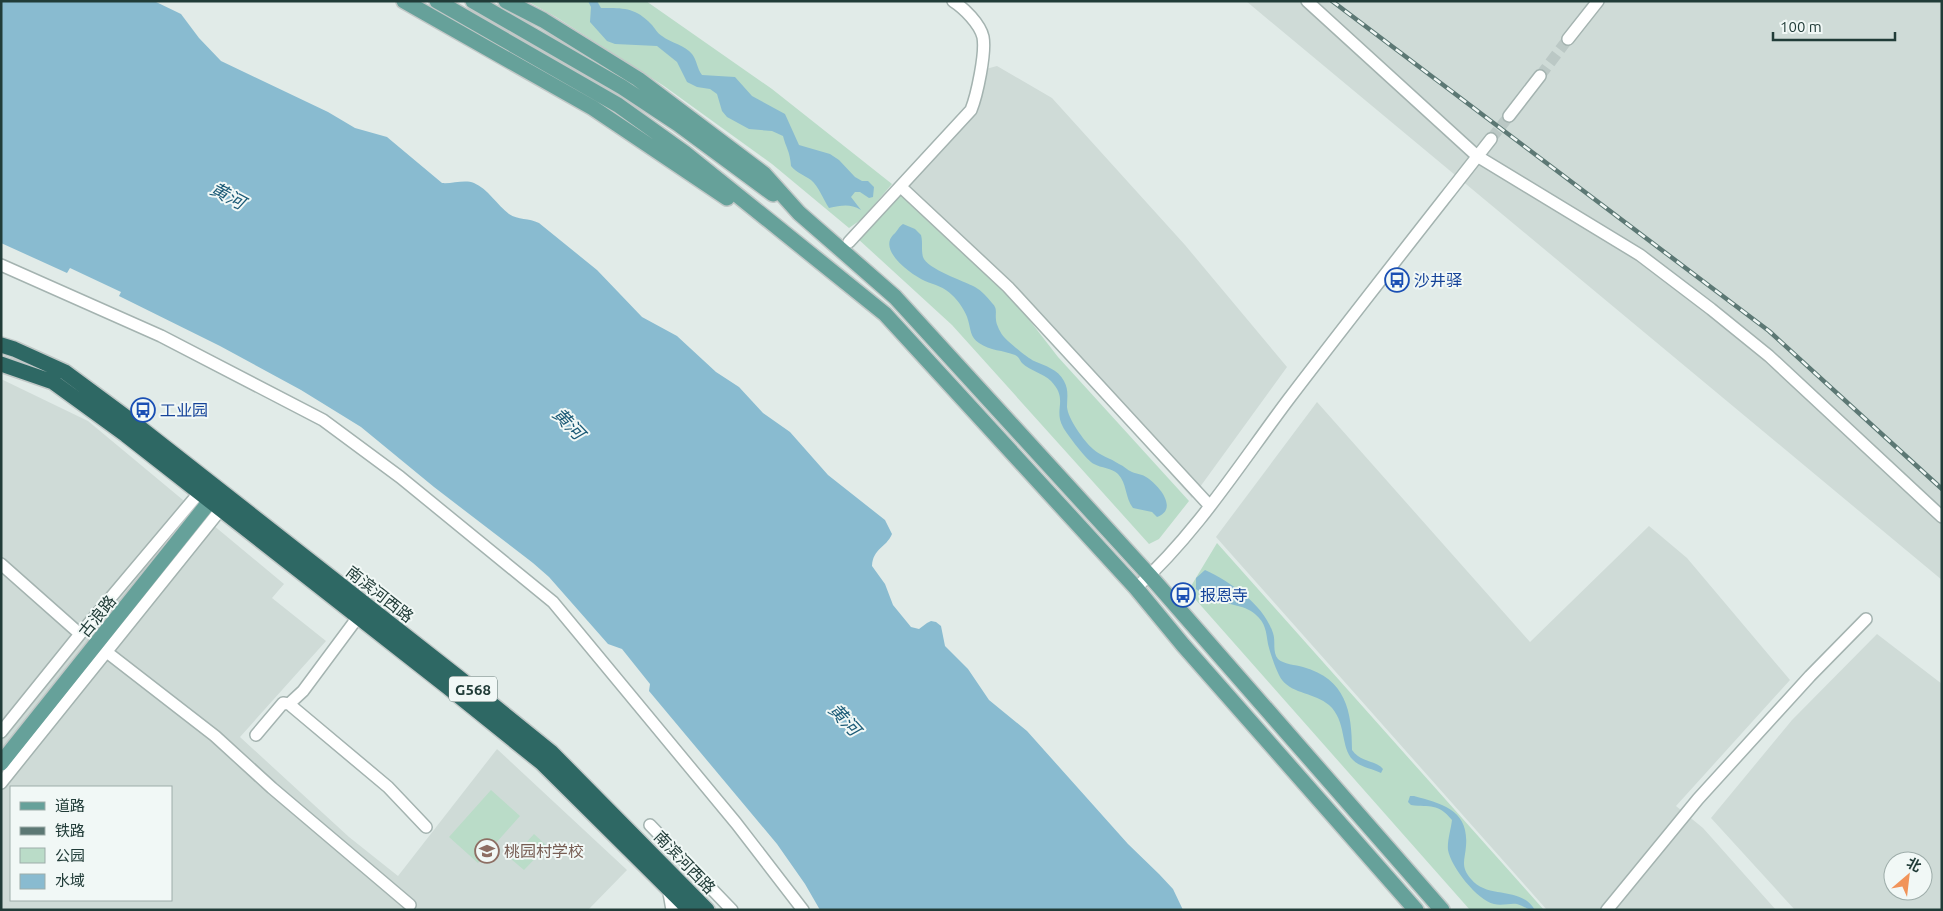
<svg xmlns="http://www.w3.org/2000/svg" width="1943" height="911" font-family="Ubuntu,'Noto Sans SC',sans-serif">
<rect width="100%" height="100%" fill="#e1ebe8"/>
<path fill="#cfdbd7" fill-rule="evenodd" d="M1246,1H1942V580Z
M997,66L1052,98L1185,245L1287,367L1192,498L1007,291L899,193L976,112L982,70Z
M1,379L88,421L284,584L272,598L326,641L240,737L349,837L398,876L497,749L627,870L588,910H1ZM11,787H171V900H11Z
M1317,402L1530,642L1649,526L1687,558L1790,680L1676,806L1703,828L1776,910H1547L1216,537Z
M1877,634L1942,684V910H1795L1711,818L1792,720ZM1893,861H1923V891H1893Z"/>
<path fill="#badcc8" d="M527,1H646L772,89L892,184L862,219L849,228L772,164L664,86L556,17Z
M899,193L1007,291L1058,357L1189,501L1159,539L1149,544L952,325L857,238Z
M1217,543L1544,910H1470L1188,591Z
M491,790L520,816L478,863L449,837Z
M534,834L547,846L524,870L511,859Z"/>
<path fill="#89bbd0" d="M1,1H154L181,14L199,38L221,61L328,112L355,128L387,137L442,183C452,184 465,179 474,183C488,189 497,205 509,214C518,220 529,218 539,223L597,270L642,317L677,336L716,372L739,387L763,413L790,432L828,475L885,520L892,534C886,548 873,548 872,566L885,584L893,605L911,627L919,629L927,623L931,621L936,622L941,626L945,646L968,669L989,700L1027,731L1128,844L1159,874L1173,889L1183,910H820L805,884L777,844L649,691L650,684L622,649L608,644L549,577L533,563L434,487L361,427L301,390L220,346L119,296L121,292L70,268L67,273L1,243Z
M588,1H597L601,8C622,8 635,7 651,24C655,28 657,33 662,36C671,43 685,45 692,54C697,60 697,69 702,75L735,77L752,96L785,114L799,145L830,154L839,160L855,177L862,181H868L874,187L873,197L869,198L860,192H855L851,197L861,210C849,203 841,206 829,208C823,199 819,187 811,180C804,175 797,173 791,166C790,151 786,148 783,136L772,131L749,129L727,117L722,111L717,94L710,89L697,87L687,82L677,62L657,46L615,44L607,41L590,22L591,7Z
M903,224L915,229L921,235C923,242 921,250 923,257C927,269 964,281 975,287C982,291 987,297 992,303C998,309 995,312 996,320C996,324 1001,334 1004,337C1008,342 1028,358 1034,361C1045,366 1058,369 1064,381C1069,390 1067,398 1067,407C1068,419 1084,441 1093,449C1101,456 1110,458 1119,464C1124,466 1127,470 1132,472C1137,474 1142,474 1146,477C1159,485 1179,509 1157,517L1152,512L1133,508C1125,498 1127,483 1118,474C1112,468 1101,468 1094,464C1088,462 1066,433 1063,427C1053,409 1069,400 1051,381C1043,373 1030,371 1022,363C1019,359 1019,357 1015,355C1003,350 990,351 979,343C970,337 971,330 968,320C966,312 958,300 952,295C944,287 935,285 925,281C912,275 878,251 893,235C898,231 898,227 903,224Z
M1205,570C1231,582 1264,605 1273,633C1276,641 1272,652 1278,659C1283,664 1296,665 1303,667C1346,679 1352,711 1352,750C1361,763 1376,760 1383,769L1381,773C1373,769 1360,767 1353,760C1340,747 1347,721 1329,705C1315,693 1293,694 1282,680C1277,673 1270,653 1268,644C1266,632 1266,623 1255,614C1244,604 1225,605 1212,599C1206,597 1201,592 1196,589V578Z
M1410,796H1414C1443,804 1469,810 1466,846C1465,860 1460,866 1471,879C1488,900 1520,885 1535,910C1526,910 1525,906 1517,904C1510,903 1502,906 1494,904C1477,900 1451,867 1448,850C1447,841 1451,829 1452,820C1437,802 1431,808 1411,805L1408,802Z"/>
<g fill="none" stroke-linecap="round" stroke-linejoin="round">
<path stroke="#bbc8c5" stroke-width="11" stroke-dasharray="11 5.5" stroke-linecap="butt" d="M1540,76L1568,39
M1491,139L1509,116"/>
<g stroke="#a4b3b0" stroke-width="14">
<path id="minor" d="M1307,1L1477,156L1640,255L1711,309L1769,356L1942,517
M1568,39L1598,1
M1509,116L1540,76
M901,187L1008,287L1209,505
M849,242L971,110C977,95 986,53 983,37C980,24 964,8 953,1
M1,265L161,336L323,420L400,477L553,602L736,823L803,910
M1,564L80,634
M1136,588C1196,534 1240,464 1288,400C1355,312 1423,226 1491,139
M358,617L303,691L289,704L388,787L426,827
M108,653L215,736L272,788L410,905
M1,732L80,634L204,487
M256,735L283,703L289,704
M1,783L226,503
M650,825L732,910
M668,887L672,910
M1607,910L1698,799L1810,676L1866,619"/>
</g>
<g stroke="#c1c8c7" stroke-width="18">
<path id="major" d="M404,1L593,108L727,198
M437,1L618,105L685,153L885,314L1136,588L1183,645L1416,910
M473,1L622,87L678,124L773,194
M506,1L543,20L638,79L764,174L799,213L895,297L1150,576L1442,910
M1,763L218,491"/>
</g>
<g stroke="#c1c8c7" stroke-width="18">
<path id="highway" d="M1,345L14,349L65,372L134,423L458,677L551,752L707,910
M1,364L53,382L126,435L449,688L542,763L690,910"/>
</g>
<use href="#minor" stroke="#fff" stroke-width="11"/>
<use href="#major" stroke="#66a19a" stroke-width="15"/>
<use href="#highway" stroke="#2e6864" stroke-width="15"/>
<g stroke="#5c7874" stroke-width="4.5">
<path id="rail" d="M1332,1L1769,331L1942,489"/>
</g>
<use href="#rail" stroke="#f1f8f6" stroke-width="2.5" stroke-dasharray="8" stroke-linecap="butt"/>
</g>
<defs>
<g id="bus-ring" transform="scale(1.25)"><circle r="9.5" fill="#f1f8f6" stroke="#1a4fb4" stroke-width="1.5"/><path d="M-5-6H5V4H4V6H2V4H-2V6H-4V4H-5ZM-3.5-4V0h7V-4ZM-3.5 1.2v1.5H-2V1.2ZM2 1.2v1.5H3.5V1.2Z" fill="#1a4fb4"/></g>
<g id="school-ring" transform="scale(1.25)"><circle r="9.5" fill="#f1f8f6" stroke="#8d6e63" stroke-width="1.5"/><path d="M0-5L7-2L0 1L-7-2ZM-4 1L0 2.5L4 1V4Q0 6-4 4Z" fill="#8d6e63"/></g>
</defs>
<g fill-rule="evenodd">
<use href="#bus-ring" x="1397" y="280"/>
<use href="#bus-ring" x="143" y="410"/>
<use href="#bus-ring" x="1183" y="595"/>
<use href="#school-ring" x="487" y="851"/>
</g>
<g text-anchor="middle" dominant-baseline="central" stroke-width="4" stroke-linejoin="round" paint-order="stroke">
<rect fill="#f1f8f6" stroke="#5f7471" stroke-width="1" x="449" y="676.5" width="48" height="25" rx="4"/>
<g font-size="15" font-weight="bold" fill="#213c38">
<text x="473" y="689">G568</text>
</g>
<g font-size="16" fill="#164399" stroke="#f1f8f6" text-anchor="start">
<text x="1414" y="280">沙井驿</text>
<text x="160" y="410">工业园</text>
<text x="1200" y="595">报恩寺</text>
</g>
<g font-size="16" fill="#213c38" stroke="#f1f8f6">
<text transform="translate(380 594) rotate(38)">南滨河西路</text>
<text transform="translate(97 616) rotate(-51)">古浪路</text>
<text transform="translate(685 862) rotate(46)">南滨河西路</text>
</g>
<g font-size="16" fill="#785e54" stroke="#f1f8f6" text-anchor="start">
<text x="504" y="851">桃园村学校</text>
</g>
<g font-size="18" font-style="italic" fill="#1c5b77" stroke="#f1f8f6">
<text transform="translate(228 195) rotate(28)">黄河</text>
<text transform="translate(569 423) rotate(46)">黄河</text>
<text transform="translate(845 719) rotate(47)">黄河</text>
</g>
</g>
<rect width="1943" height="911" fill="none" stroke="#213c38" stroke-width="5"/>
<rect x="10" y="786" width="162" height="115" fill="#f1f8f6" stroke="#9eadaa"/>
<rect x="20" y="802" width="25" height="8" fill="#66a19a" stroke="#9eadaa"/>
<text x="55" y="811" font-size="15" fill="#213c38">道路</text>
<rect x="20" y="827" width="25" height="8" fill="#5c7874" stroke="#9eadaa"/>
<text x="55" y="836" font-size="15" fill="#213c38">铁路</text>
<rect x="20" y="848" width="25" height="15" fill="#badcc8" stroke="#9eadaa"/>
<text x="55" y="861" font-size="15" fill="#213c38">公园</text>
<rect x="20" y="874" width="25" height="15" fill="#89bbd0" stroke="#9eadaa"/>
<text x="55" y="886" font-size="15" fill="#213c38">水域</text>
<g transform="translate(1908 876) rotate(28)"><circle r="24" fill="#f1f8f6" stroke="#9eadaa"/>
<path d="M0-4L9 19L0 12L-9 19Z" fill="#f1945a"/>
<text y="-8" font-size="14" font-weight="bold" text-anchor="middle" fill="#213c38">北</text>
</g>
<path d="M1773 32v8h122v-8" fill="none" stroke="#213c38" stroke-width="2.5"/>
<text x="1780" y="32" font-size="15" fill="#213c38" stroke="#f1f8f6" stroke-width="4" paint-order="stroke">100 m</text>
</svg>
